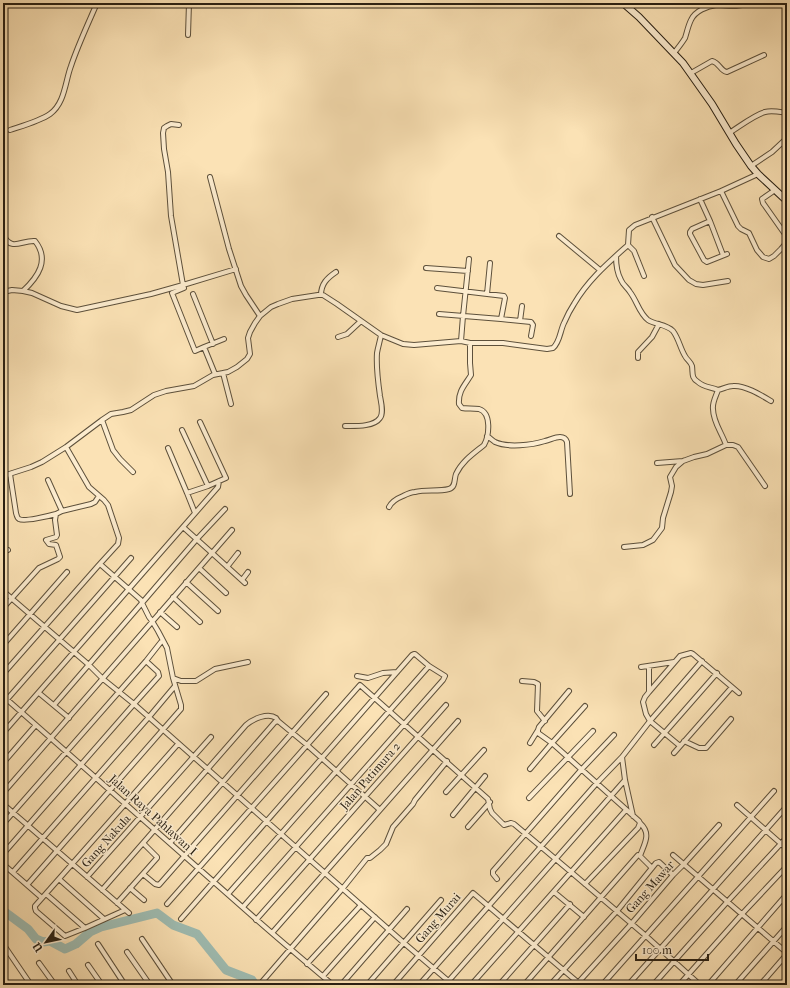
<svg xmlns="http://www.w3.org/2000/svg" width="790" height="988" font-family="'IM FELL French Canon',serif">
<rect width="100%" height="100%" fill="#fbe2b5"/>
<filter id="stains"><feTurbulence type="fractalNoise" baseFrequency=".005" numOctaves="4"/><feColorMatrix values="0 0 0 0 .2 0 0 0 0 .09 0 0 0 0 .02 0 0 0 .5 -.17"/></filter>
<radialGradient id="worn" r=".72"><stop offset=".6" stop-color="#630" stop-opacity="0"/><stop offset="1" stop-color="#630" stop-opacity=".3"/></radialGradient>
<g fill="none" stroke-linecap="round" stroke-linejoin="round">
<path stroke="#9fbdb3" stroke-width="9" d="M3,912H5L28,929L36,939L43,942L50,941L65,949L76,944L90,932L101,927L157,913L173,925L197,934L226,970L252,980L255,985"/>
<g stroke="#5d503b" stroke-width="6">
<path id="street" d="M188,35L189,3
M674,53C678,48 682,43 685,38C687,32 688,26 691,20C695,11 707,6 717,5C727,5 737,8 748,3
M691,73L712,61C720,63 720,71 727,72L764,55
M179,125L171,124L167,126L164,128L163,133L164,149L168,172L171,216L183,285
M10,130C22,126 40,121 50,114C65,103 65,82 71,66C78,45 88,24 97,3
M729,133C739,127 754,115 765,112C772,110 780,112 787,113
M751,166L772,152L787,138
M210,177L229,249L241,286L246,295L260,316
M775,190L762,199L763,203L787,237
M721,191L738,226L741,229L749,233L757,250L763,257L769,259L774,256L781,249L787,242
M700,199L710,221L723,255
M652,217L675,265L689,280L696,284L703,285L728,281
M710,221L692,229L690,232V234L704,260L707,262L727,254
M3,235C12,252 21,240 35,241C50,260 38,277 23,291
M559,236L600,270
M628,245L634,251L644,276
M616,256C616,264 617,273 621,280C623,285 627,287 630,292C637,301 639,313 648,320C656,325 666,324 673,331C679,339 680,348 685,356C687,360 691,362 692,366C693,373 691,378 698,382C703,387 711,387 718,390C723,389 728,386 733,386C745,385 761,395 771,401
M426,268L468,271
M184,288L172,293L195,351L204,347L215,374
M437,288L504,296L505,298L501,319
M3,292L12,290L23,291L32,293L61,306L77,310L151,294L183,285L236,269
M193,294L213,344
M487,294L490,263
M321,295C321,284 327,278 336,272
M439,314L501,319L531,322L533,325L531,336
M520,321L522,306
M338,337L347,334L361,321
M461,341L463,316L469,259
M204,347L224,339
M638,358V352L652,337L659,324
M223,373L231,404
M102,420L113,450L120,459L133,472
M345,426C355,426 374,427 380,418C384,413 381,402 380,396C378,382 376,367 377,353C378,347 380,341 381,335
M182,430L208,486L226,478L200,422
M487,436C490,438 492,440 495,442C508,448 532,445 545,441C550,440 555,437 560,437C564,437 566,439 567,442L570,494
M726,445H733L738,447L765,486
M168,448L187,493
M657,463L683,461L694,457L707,454L726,445C722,433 713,422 713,409C712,403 716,396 718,390
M10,474L16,513C17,516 17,518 19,519C24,522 49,516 56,514
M3,476L31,467L42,462L66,447L102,420L111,414L123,412L131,410L154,395L166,391L194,386L213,375L228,372L237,367L247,359L250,354L248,338L250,332L255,323L260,316L271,307L278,304L292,299L318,295H323L337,304L381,335L403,344L414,345L461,341L470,343H503L547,349L553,348C560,342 560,331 564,323C567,316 570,310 574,304C588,280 608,263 628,245L629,230L635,225L721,191L758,174
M48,480L62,511
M389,507C392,501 398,498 403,496C407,494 411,492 415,492C426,489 438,492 449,489C456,487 454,479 456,474C462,461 474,453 484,445C489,436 492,413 479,409C473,408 467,409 462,408L459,404C458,391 465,385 471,375L470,363V343
M225,509L196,540L142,603L149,617L152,621L158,631L167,648L173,678L181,681H196L215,669L248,662
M195,513L187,493L208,486
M232,530L212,553L245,583
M624,547L643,545L653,540L662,528L663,518L671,492L672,486L670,477L676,467L683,461
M3,552L8,550
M227,567L238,553
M199,568L226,593
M242,580L248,572
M186,582L218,611
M3,591L89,665L103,679L134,704L404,943L453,985
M173,597L200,622
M3,608L39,568L58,559L60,557L56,545L49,544L46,540L56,537L57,535L55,520L56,514L62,511L91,504L95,502L99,496
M160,612L177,627
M3,645L67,572
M641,667L674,662
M3,674L98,566L118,544L119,538L108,505L104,500L89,487L66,447
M357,676L368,678L383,673L397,672
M522,681L534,682L538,684L537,711L545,721
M569,691L539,727L538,730V733L552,743L585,706
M649,691V666
M39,693L69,718
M3,696C87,771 172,845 257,920C282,942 307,963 333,985
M3,704L131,558
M54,705L142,603L141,600L100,564
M3,733L183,527
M684,741L699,748H706L731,719
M530,743L538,730
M654,745L717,673
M680,746L650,721L646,714L643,702L645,697L649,692L680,656L691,653L693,654L739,693
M674,753L732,687
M3,763L35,726
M530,769L552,743L639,821L640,823L638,828L585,884
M446,792L484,750
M3,793L212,553L183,527L218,487L219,481
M529,798L593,731
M3,804L129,913
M737,805L787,849
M453,815L485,776
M633,816L625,780L622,757L650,721L702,661
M3,824L146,661L161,642
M468,827L490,802
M170,843L275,722L278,721
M3,854L134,704L159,676L158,672L146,661
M673,855L787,953
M640,856C644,844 652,834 640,823
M3,864L42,898
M13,872L149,717L175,686
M143,874L155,884L159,885L326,694
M87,877L211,737
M59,879L104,919
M497,879L493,874V871L581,770L614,735
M27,885L181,709V705L173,678
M130,888L144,900
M102,890L246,725C253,719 268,712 276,718L278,721L307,745L380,810
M554,892L584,917
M46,894L85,928
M228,894L429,666
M117,903L157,858V857L143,843
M167,904L360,685L488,799L490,809L492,813L504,825L511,823L514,824L571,872L626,810
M125,910L85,928L65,936L36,911L35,908V906L178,744
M181,919L412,655L414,654H415L429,666L445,676L443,680L243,907
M256,920L446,705
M272,933L458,721
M142,939L173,985
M3,944L31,985
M98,944L125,985
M127,952L150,985
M39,963L55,985
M307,964L361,905
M88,965L102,985
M69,971L78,985
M323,976L375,917
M3,978L8,985
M261,983L267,985
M258,985L261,983L343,888L367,858H370L380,850L386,844L393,827L413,804L415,800L447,761
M341,985L407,909
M367,985L441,900
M393,985L473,893L581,985
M419,985L596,784L622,757
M445,985L625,780
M471,985L571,872L646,936L700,985
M499,985L570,904
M524,985L638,855L640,856L652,868
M550,985L617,911L656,863L659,862L673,875
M576,985L632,923L673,875L684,864L719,825
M602,985L774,791
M628,985L787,806
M653,985L728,901L787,837
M679,985L742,914L787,866
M708,985L787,894
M735,985L787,926
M760,985L787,954
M786,985L787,984"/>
</g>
<g stroke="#281f12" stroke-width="8">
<path id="secondary" d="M623,3L639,17L683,63L712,104L736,144L751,166L758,174L787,201"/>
</g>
<use href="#street" stroke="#fceccf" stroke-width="4"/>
<use href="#secondary" stroke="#fceccf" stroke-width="6"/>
</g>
<g text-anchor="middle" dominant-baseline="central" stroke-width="3" stroke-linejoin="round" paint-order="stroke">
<g font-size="12" fill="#281f12" stroke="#fceccf">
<text transform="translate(370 776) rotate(-49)">Jalan Patimura 2</text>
<text transform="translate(153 815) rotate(42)">Jalan Raya Pahlawan I</text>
<text transform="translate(106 841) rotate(-48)">Gang Nakula</text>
<text transform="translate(650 887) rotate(-48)">Gang Mawar</text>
<text transform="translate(438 918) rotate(-49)">Gang Murai</text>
</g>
</g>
<rect width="790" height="988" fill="none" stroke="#fbe2b5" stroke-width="16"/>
<rect x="4" y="4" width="782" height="980" fill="none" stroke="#281f12" stroke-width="2"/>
<rect x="8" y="8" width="774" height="972" fill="none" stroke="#281f12"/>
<g transform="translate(46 942) rotate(237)" stroke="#fceccf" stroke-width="3" paint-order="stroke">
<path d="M0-3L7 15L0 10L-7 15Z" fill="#281f12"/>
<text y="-6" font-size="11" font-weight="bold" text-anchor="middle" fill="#281f12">U</text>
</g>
<path d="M636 954v6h72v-6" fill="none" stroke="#281f12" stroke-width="2"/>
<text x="642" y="954" font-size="12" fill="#281f12" stroke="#fceccf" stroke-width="3" paint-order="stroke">100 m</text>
<rect width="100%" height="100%" filter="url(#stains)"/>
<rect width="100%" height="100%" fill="url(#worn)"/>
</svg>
